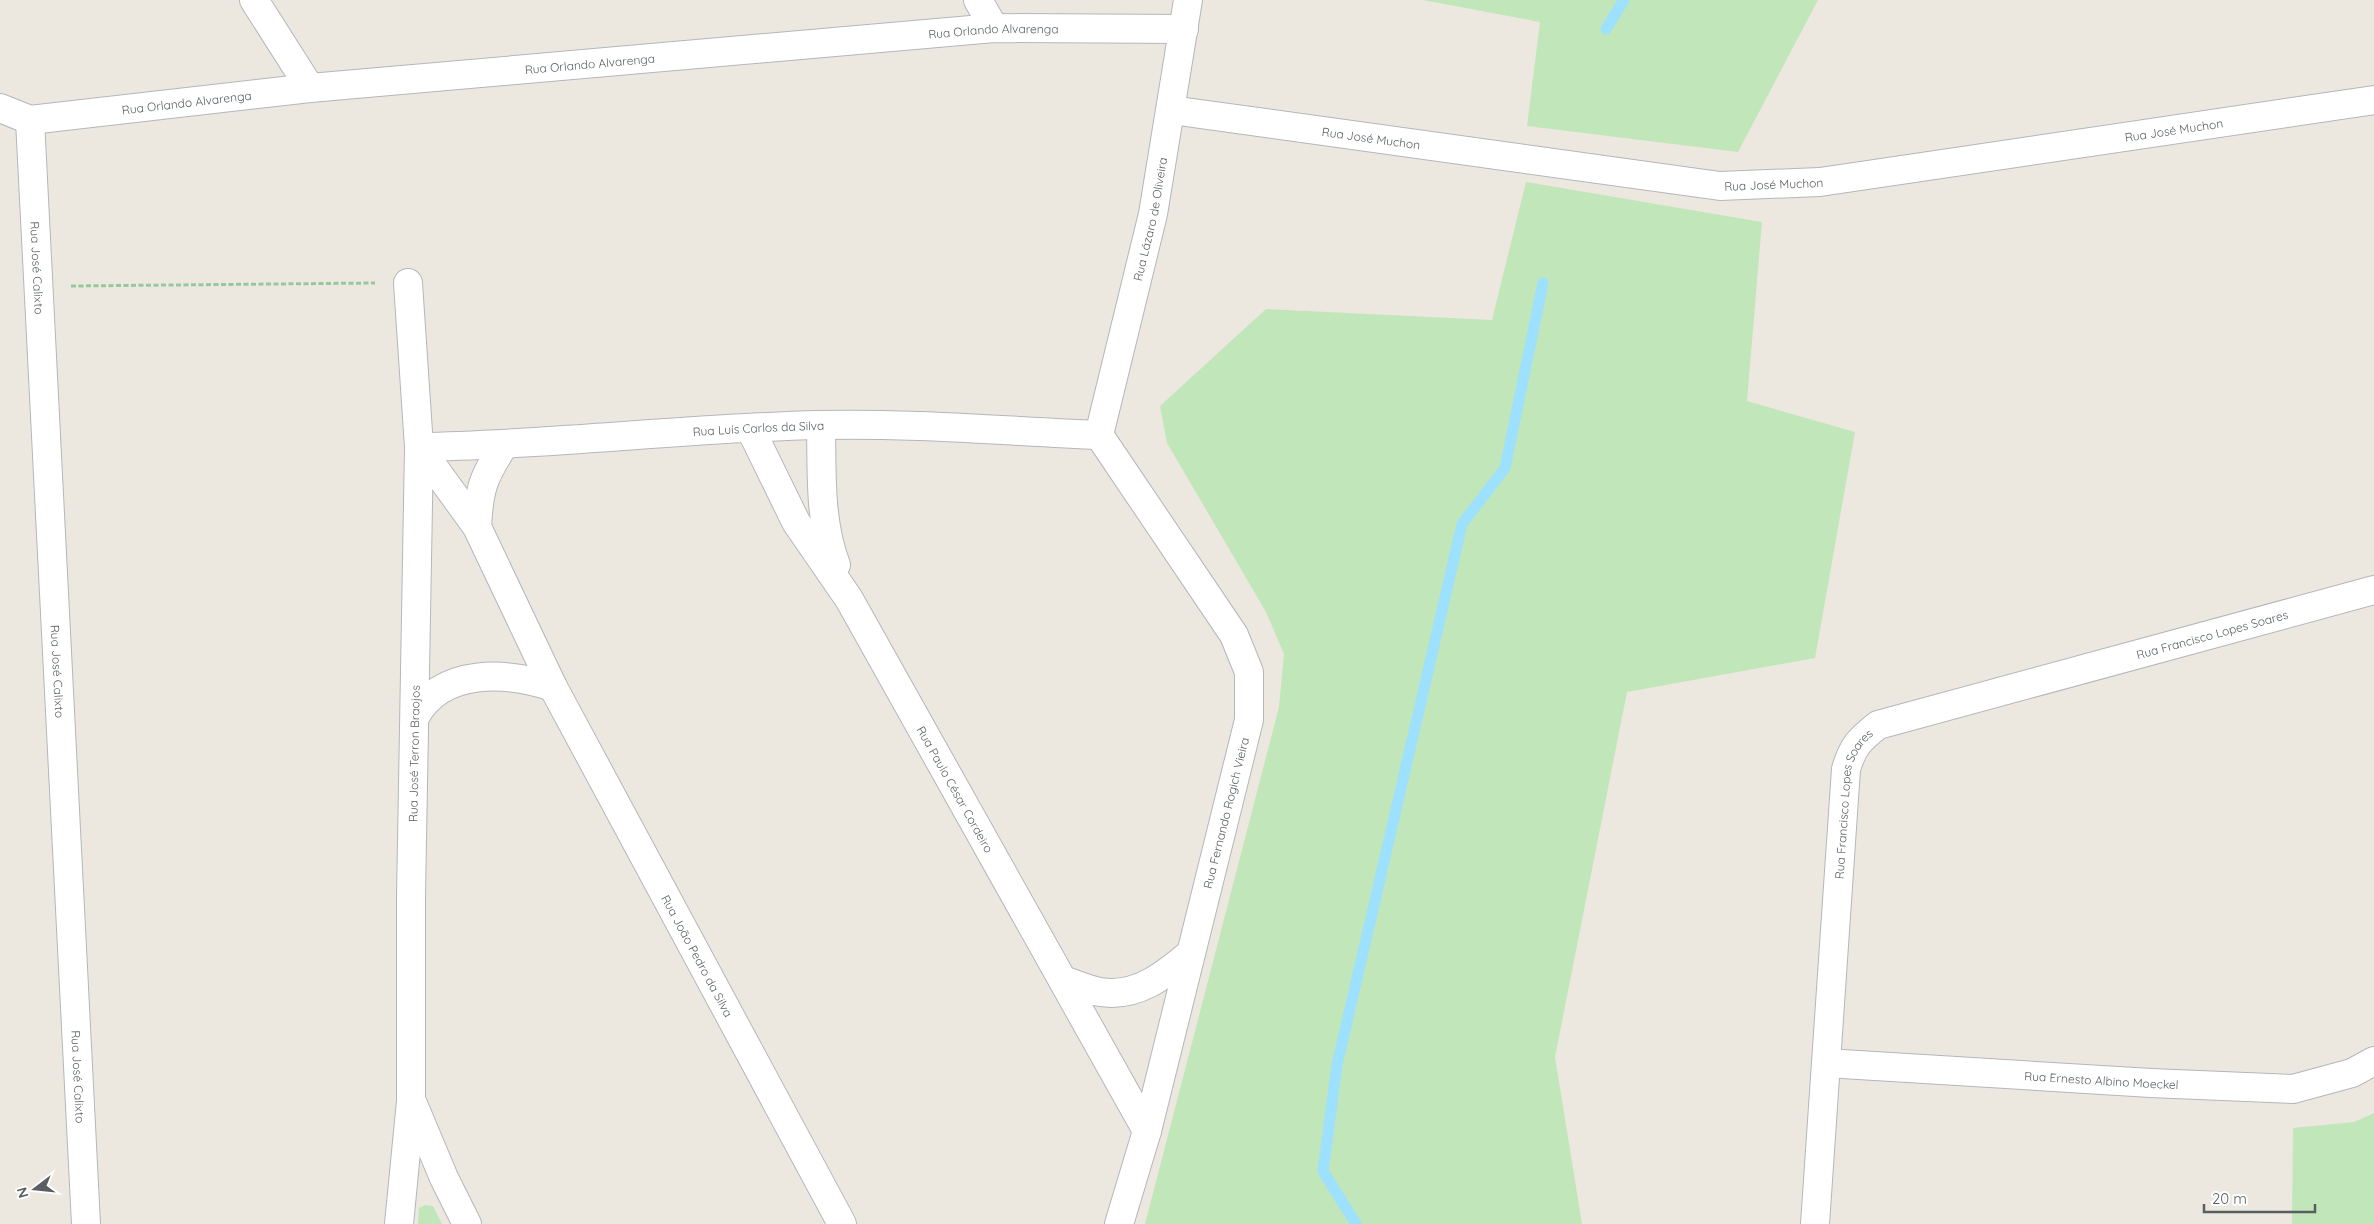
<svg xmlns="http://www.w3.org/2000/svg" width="2374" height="1224" font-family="Quicksand,sans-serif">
<rect width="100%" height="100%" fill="#ece8df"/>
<path fill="#c0e6ba" d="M1423,0H1818L1738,152L1527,126L1540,22Z
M1526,182L1762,222L1747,401L1855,432L1815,658L1627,692L1555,1057L1582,1224H1145L1279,707L1284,654L1266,612L1167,443L1160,406L1266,309L1492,320Z
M2374,1113V1224H2292L2293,1128L2354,1122Z
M425,1205L433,1206L442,1224H418L419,1208Z"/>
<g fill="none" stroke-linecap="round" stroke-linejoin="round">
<path stroke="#9de1ff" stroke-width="11" d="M1606,29L1624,0
M1356,1224L1323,1171L1337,1065L1462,524L1505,468L1543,283"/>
<g stroke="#b3b7bb" stroke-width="30">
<g id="minor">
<path d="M254,0L310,88"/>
<path d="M978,0L994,28"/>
<path id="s1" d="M0,108L30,120L310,88L994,28L1184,29"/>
<path id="s2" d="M1171,110L1720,186L1820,182L2374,100"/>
<path id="s3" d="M30,120L86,1224"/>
<path d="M821,425C822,473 819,520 836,565"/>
<path id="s4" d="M750,428L796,522L849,599L1147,1131"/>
<path d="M1099,435L1234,635L1249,672V720L1147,1131L1119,1224"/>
<path id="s5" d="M1099,435L1153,214L1188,0"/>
<path id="s6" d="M419,447L477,527L553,687L842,1224"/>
<path id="s7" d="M419,447C553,445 686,428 819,425C912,423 1006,431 1099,435"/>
<path d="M477,527C479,489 483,477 504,445"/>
<path d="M415,717C442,667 507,672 553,687"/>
<path d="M1063,980C1075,984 1088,990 1100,992C1137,998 1165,975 1191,953"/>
<path id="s8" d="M1826,1063L2151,1083L2293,1089L2352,1073L2374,1061"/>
<path d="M413,1104L444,1178L467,1224"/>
<path id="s9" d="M399,1224L411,1101V897L419,447L408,283"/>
<path id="s10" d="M1815,1224L1846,769C1853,746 1859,740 1878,725L2374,590"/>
</g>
</g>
<path stroke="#95c99d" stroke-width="3" stroke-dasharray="5 2.5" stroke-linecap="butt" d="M71,286L375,283"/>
<use href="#minor" stroke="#fff" stroke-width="28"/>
</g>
<g text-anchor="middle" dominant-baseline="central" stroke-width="4" stroke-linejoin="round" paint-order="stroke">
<g font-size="12" fill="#585e61" stroke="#fff">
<text stroke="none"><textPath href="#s1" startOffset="1000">Rua Orlando Alvarenga</textPath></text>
<text stroke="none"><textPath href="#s1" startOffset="595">Rua Orlando Alvarenga</textPath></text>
<text stroke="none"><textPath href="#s1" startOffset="190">Rua Orlando Alvarenga</textPath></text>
<text stroke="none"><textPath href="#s2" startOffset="1012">Rua José Muchon</textPath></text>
<text stroke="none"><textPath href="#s2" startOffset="202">Rua José Muchon</textPath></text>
<text stroke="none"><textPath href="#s2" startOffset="608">Rua José Muchon</textPath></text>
<text stroke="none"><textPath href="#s5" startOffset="222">Rua Lázaro de Oliveira</textPath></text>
<text stroke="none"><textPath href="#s3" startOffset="148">Rua José Calixto</textPath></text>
<text stroke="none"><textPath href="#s7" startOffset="340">Rua Luís Carlos da Silva</textPath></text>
<text stroke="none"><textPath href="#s10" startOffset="858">Rua Francisco Lopes Soares</textPath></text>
<text stroke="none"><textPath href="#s3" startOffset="552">Rua José Calixto</textPath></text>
<text stroke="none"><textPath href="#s9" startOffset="471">Rua José Terron Braojos</textPath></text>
<text stroke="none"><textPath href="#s4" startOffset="416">Rua Paulo César Cordeiro</textPath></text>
<text stroke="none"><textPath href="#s10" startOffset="424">Rua Francisco Lopes Soares</textPath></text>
<text transform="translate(1226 813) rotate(-76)">Rua Fernando Rogich Vieira</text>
<text stroke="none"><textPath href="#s6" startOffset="581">Rua João Pedro da Silva</textPath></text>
<text stroke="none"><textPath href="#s3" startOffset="958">Rua José Calixto</textPath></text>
<text stroke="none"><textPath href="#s8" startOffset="276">Rua Ernesto Albino Moeckel</textPath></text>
</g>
</g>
<g transform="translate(35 1189) rotate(254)" stroke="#ffffff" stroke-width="4" paint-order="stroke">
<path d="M0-4L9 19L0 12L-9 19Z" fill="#585e61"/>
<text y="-8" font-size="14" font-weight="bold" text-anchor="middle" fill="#585e61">N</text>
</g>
<path d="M2204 1204v8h111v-8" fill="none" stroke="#585e61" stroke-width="2.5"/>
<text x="2212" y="1204" font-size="15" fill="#585e61" stroke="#ffffff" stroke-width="4" paint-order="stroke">20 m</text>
</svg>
